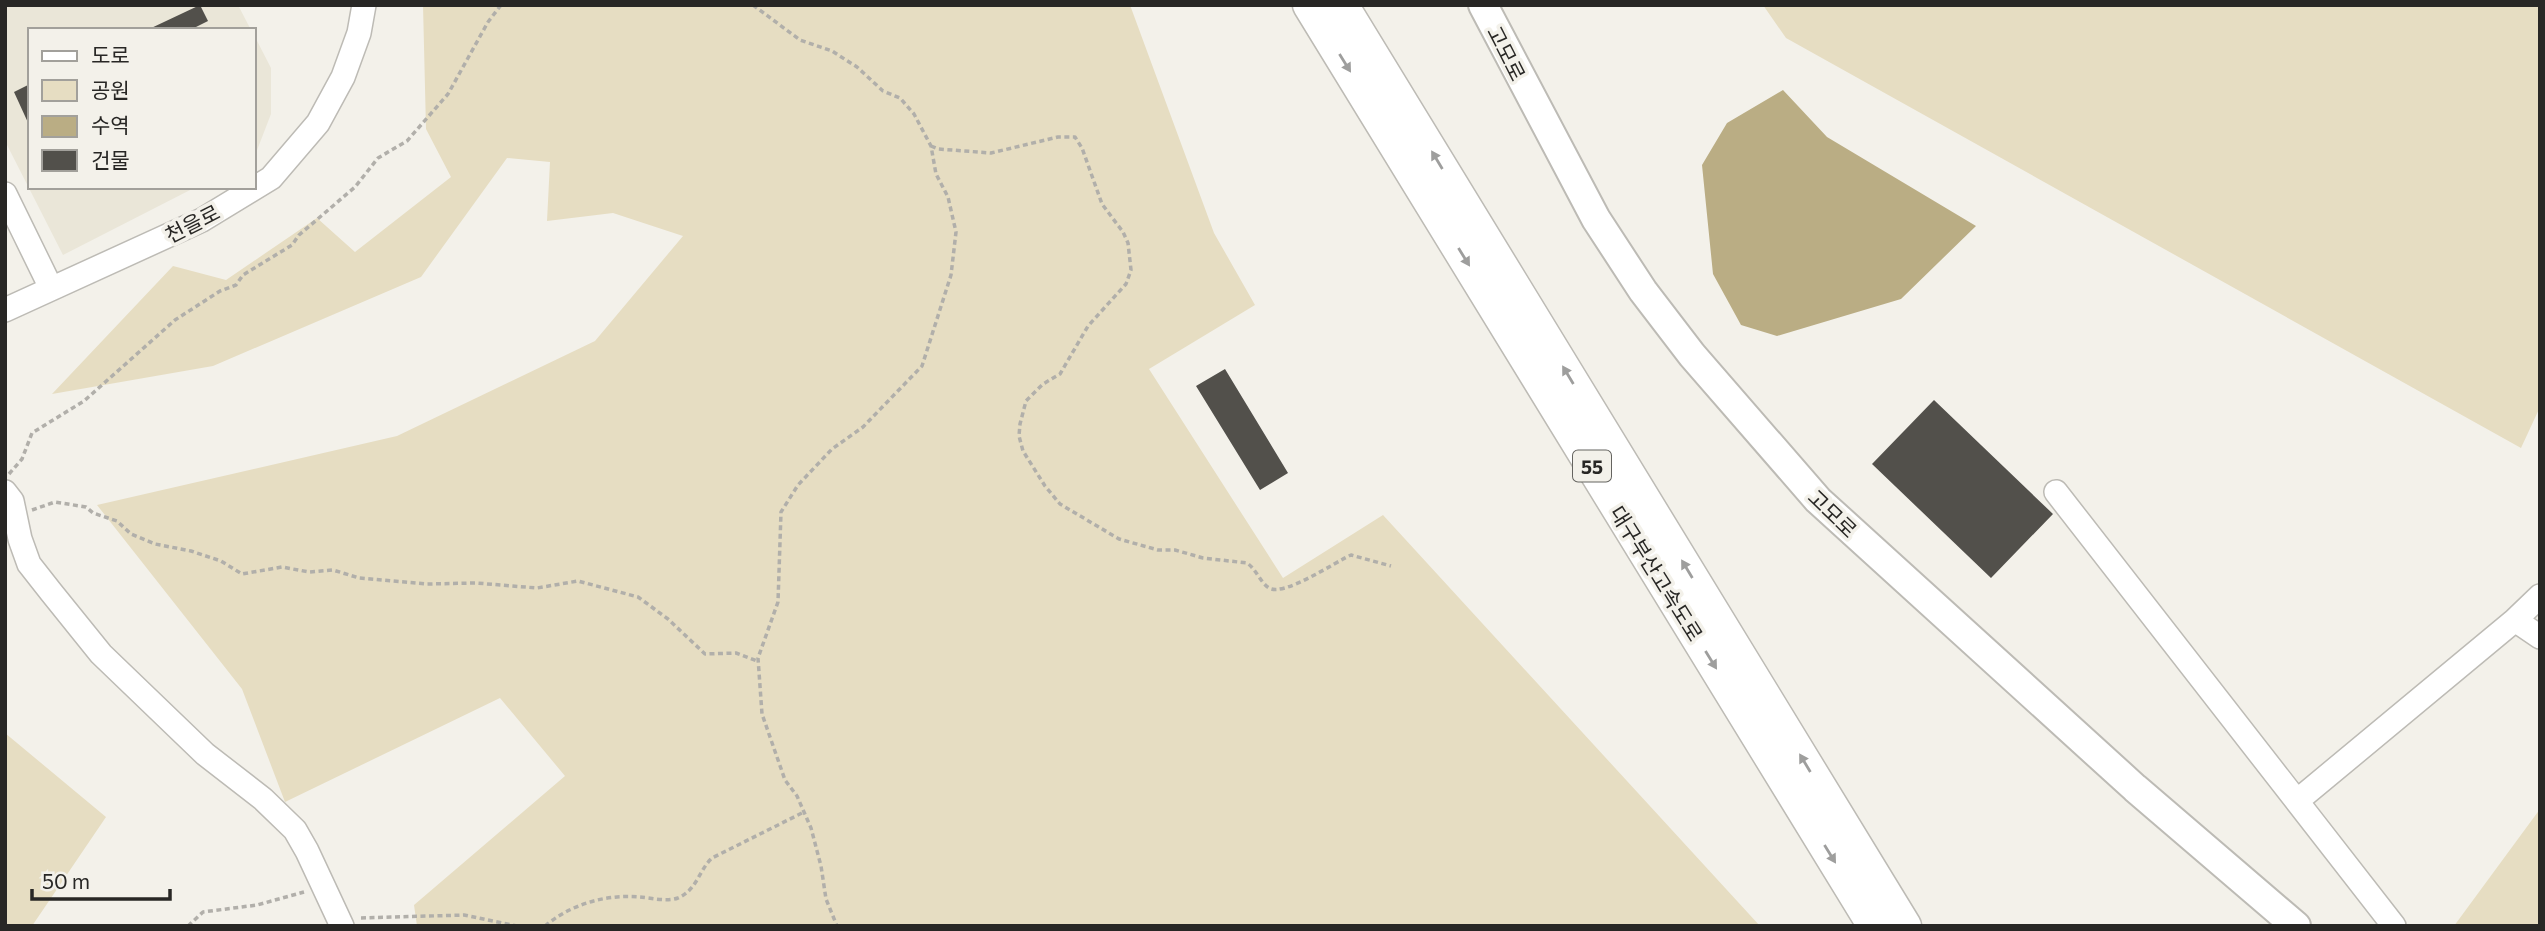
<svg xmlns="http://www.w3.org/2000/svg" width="2545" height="931" font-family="Commissioner,'Noto Sans KR',sans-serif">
<rect width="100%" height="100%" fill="#f3f1ea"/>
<path fill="#eae6d8" d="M5,5H238L251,30H30V187H196L63,255L5,141Z
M254,35L271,68V114L254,158Z"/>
<path fill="#e6ddc2" d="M423,5H1130L1214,233L1255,305L1149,369L1283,578L1383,515L1760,926H417L414,905L565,776L500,698L285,802L242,689L97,505L397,436L595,341L683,236L613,213L547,221L550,162L507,158L421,277L213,366L52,394L173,266L226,280L317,218L355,252L451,177L426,129Z
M1763,5H2540V407L2521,448L1786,38Z
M5,733L106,817L32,926H5Z
M2540,809V926H2454Z"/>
<path fill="#baad84" d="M1783,90L1827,137L1976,226L1901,299L1777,336L1741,325L1713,274L1702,165L1727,123Z"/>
<path fill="#52504b" d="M200,5L208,21L190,30H147Z
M30,84V127L14,92Z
M1225,369L1288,473L1260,490L1196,386Z
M1934,400L2053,514L1991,578L1872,464Z"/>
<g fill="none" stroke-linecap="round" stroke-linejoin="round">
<g stroke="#bdbbb5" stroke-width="26">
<path id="minor" d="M5,194L51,288
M5,310L202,220L271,178L318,123L343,77L359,33L364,5
M5,492L12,501L20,539L29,564L51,592L101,654L205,754L263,799L295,830L307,851L342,926
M2056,492L2394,926
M2515,620L2540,637
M2297,801L2515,620L2540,596"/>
</g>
<g stroke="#bdbbb5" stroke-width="32">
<path id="major" d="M1483,5L1596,219L1643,291L1692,355L1818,500L2135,788L2296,926"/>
</g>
<g stroke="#bdbbb5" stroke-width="35">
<path id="highway" d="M1309,5L1874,926
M1342,5L1905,926"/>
</g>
<path stroke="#b1afaa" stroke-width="3.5" stroke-dasharray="5 3.5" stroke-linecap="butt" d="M753,5L800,40L832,51L857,67L883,91L900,98L914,114L931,146L936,174L948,197L956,232L951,275L922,366L863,427L832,449L798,485L781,512L778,602L758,658L762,714L785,780L797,796L811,828L821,866L826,899L837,926
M931,146L938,149L991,153L1058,137H1075L1082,148L1102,204L1123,232L1128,243L1131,270L1126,284L1088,326L1060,374L1043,384L1026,401L1020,424L1019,436L1023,451L1045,486L1060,504L1119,539L1158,550H1175L1203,558L1247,563C1256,569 1260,582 1269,588C1284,597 1335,562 1351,555L1391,566
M9,474L22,459L32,433L84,401L175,320L220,291L236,285L243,275L292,245L299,235L355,187L378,158L407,141L448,94L488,22L501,5
M32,510L55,502L86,507L93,513L117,521L131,534L155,544L191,551L221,561L242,574L282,567L309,572L333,570L359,578L427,584L476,583L537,588L578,581L638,597L668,619L705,654L736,653L757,661
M361,918L464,915L517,926
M188,926L203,912L257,905L304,892
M545,926C571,904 606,894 640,897C651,898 667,902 678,898C697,890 699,870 712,858L804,812"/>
<use href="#minor" stroke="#fff" stroke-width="23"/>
<use href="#major" stroke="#fff" stroke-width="28"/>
<use href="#highway" stroke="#fff" stroke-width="32"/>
</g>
<defs><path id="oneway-solid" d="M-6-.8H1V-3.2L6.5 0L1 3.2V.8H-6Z" transform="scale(1.75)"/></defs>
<g fill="#9e9e9d">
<use href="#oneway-solid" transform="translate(1345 63) rotate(58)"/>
<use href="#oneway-solid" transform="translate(1437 160) rotate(-121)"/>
<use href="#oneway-solid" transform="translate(1464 257) rotate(58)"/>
<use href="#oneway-solid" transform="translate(1568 375) rotate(-121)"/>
<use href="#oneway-solid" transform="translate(1687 569) rotate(-121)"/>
<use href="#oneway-solid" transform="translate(1711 660) rotate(58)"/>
<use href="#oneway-solid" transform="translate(1805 763) rotate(-121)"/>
<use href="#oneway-solid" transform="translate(1830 854) rotate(58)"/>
</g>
<g text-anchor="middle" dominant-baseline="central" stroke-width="7" stroke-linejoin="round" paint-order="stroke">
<rect fill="#f3f1ea" stroke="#656460" stroke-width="2" x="1573" y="450.5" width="38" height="31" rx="5"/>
<g font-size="19" font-weight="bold" fill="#282725">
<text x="1592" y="466">55</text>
</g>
<g font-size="21" fill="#282725" stroke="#f3f1ea">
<text transform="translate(1507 53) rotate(63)">고모로</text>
<text transform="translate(192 223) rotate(-27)">천을로</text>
<text transform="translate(1833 513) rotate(44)">고모로</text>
<text transform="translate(1657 573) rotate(58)">대구부산고속도로</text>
</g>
</g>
<rect width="2545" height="931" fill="none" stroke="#282725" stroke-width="14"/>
<rect x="28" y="28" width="228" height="161" fill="#f3f1ea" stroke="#a2a09b" stroke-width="2"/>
<rect x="42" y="51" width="35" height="10" fill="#ffffff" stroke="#a2a09b" stroke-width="2"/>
<text x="91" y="63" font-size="21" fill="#282725">도로</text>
<rect x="42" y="80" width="35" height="21" fill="#e6ddc2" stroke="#a2a09b" stroke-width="2"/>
<text x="91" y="98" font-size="21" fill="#282725">공원</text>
<rect x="42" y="116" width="35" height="21" fill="#baad84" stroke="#a2a09b" stroke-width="2"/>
<text x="91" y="133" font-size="21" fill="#282725">수역</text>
<rect x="42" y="150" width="35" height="21" fill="#52504b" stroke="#a2a09b" stroke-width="2"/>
<text x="91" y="168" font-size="21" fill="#282725">건물</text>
<path d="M32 889v10h138v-10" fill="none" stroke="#282725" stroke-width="3.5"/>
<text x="42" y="889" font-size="21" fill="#282725" stroke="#f3f1ea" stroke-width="5" paint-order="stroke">50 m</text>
</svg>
